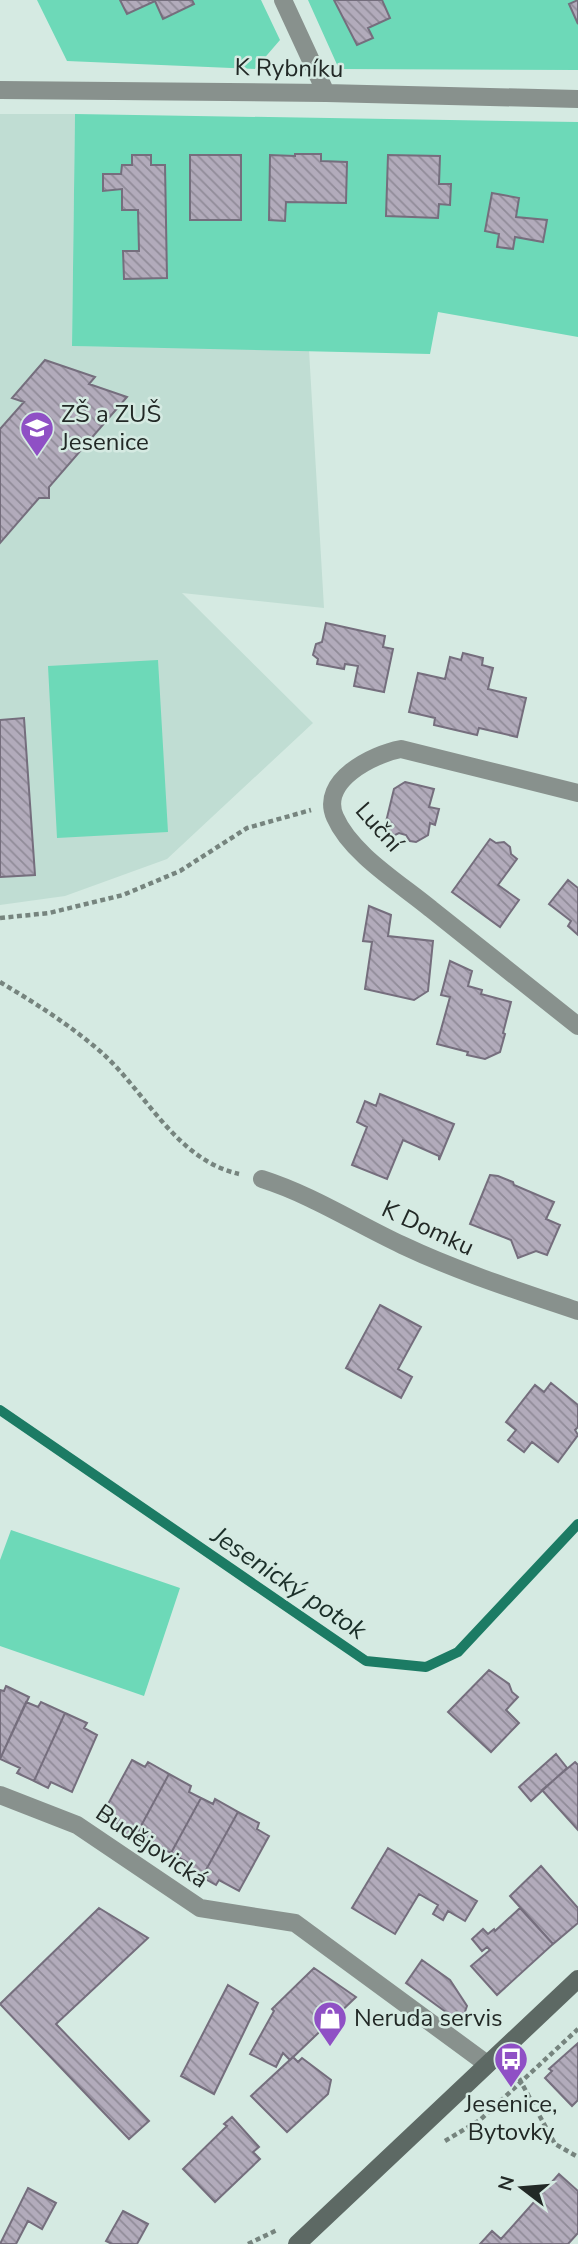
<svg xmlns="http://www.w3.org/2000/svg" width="578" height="2244" font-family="'Nunito Sans',sans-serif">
<defs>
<pattern id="building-back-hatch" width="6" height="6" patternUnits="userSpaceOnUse" patternTransform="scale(1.75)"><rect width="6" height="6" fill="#b2abbb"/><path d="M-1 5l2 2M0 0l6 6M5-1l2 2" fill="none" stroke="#908b98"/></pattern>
</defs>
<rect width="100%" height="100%" fill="#d5eae2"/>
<path fill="#c0ddd3" d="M0,114H75L72,346L309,350L324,608L182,593L313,723L167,859L65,896L0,905Z"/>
<path fill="#6dd9b8" d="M37,0H261L280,40L255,69L67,61Z
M308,0H578V70L339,69Z
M75,114L578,122V337L438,312L430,354L72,346Z
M158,660L168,832L57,838L48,666Z
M11,1530L180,1588L144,1696L0,1646V1560Z"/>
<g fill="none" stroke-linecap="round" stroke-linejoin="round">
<path stroke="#1c7b64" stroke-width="10" d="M0,1410L366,1661L426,1667L458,1652L578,1524"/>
</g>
<path fill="url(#building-back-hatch)" stroke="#756e7d" stroke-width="2" d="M120,0H192L194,4L163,19L155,1L127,14Z
M334,0H382L390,18L368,28L373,38L357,45Z
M578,0V24L569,4Z
M295,154H321V161L347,162L346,203L286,202L285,221L269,220L270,155L295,156Z
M132,155H151V165H165L167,278L124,279L123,251H139L138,210H122V189L103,191V174H121L122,165H132Z
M190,155H241V220H190Z
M388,155L440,156L439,184H451L450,205L439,204L438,218L386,216Z
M492,193L519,198L516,217L547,220L543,242L515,237L513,249L497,247L499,234L485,231Z
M45,360L95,377L89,384L127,397L49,487V498H39L0,543V429L24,402L12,398Z
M326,623L385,636L383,647L393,649L384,692L354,686L358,666L345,664L344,669L317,664L318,659L313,655L316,644L322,642Z
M463,653L483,658L482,665L493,668L488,689L526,698L517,737L479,728L477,735L434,725L435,718L409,712L418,673L445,679L450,657L461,660Z
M24,718L35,875L0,877V720Z
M405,782L434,789L429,807L439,809L435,825L430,823L428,835L416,842L410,841L406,835L399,833L393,836L387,835L384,830L394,789Z
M490,839L496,843L504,842L510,847L511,854L517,859L498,885L519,900L500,927L452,892Z
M568,880L578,888V935L568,926L571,921L549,904Z
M369,906L391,915L388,936L433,941L428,991L414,1000L365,989L372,942L363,941Z
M450,961L472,971L468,986L482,990L481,994L511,1002L503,1033L505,1034L500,1052L485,1059L467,1055L468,1052L437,1044L450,997L441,995Z
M380,1094L454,1124L439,1160V1156L403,1140L387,1179L352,1165L367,1127L357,1122L365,1101L376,1106Z
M490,1175L498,1176L513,1182L514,1185L554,1202L546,1219L560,1225L547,1255L536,1251L518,1258L511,1240L470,1224Z
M380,1305L421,1327L398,1369L412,1377L401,1398L346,1368Z
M551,1383L578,1405V1427L575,1430L578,1435L558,1462L532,1442L524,1452L508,1440L516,1430L506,1422L535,1385L544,1392Z
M489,1670L509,1684L512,1692L518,1697L506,1710L519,1723L491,1752L448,1712Z
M6,1686L29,1697L0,1759V1690L4,1691Z
M26,1702L38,1707L41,1702L65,1713L34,1781L17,1773L20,1768L0,1759Z
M65,1713L87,1723L84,1728L97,1735L72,1792L51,1782L48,1788L34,1781Z
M556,1754L567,1768L531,1801L519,1787Z
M132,1760L145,1767L148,1762L169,1774L134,1839L118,1831L122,1826L102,1815Z
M575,1762L578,1765V1830L542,1790Z
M169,1774L191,1786L189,1792L201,1798L171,1853L152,1842L149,1848L134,1839Z
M201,1798L213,1804L215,1799L238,1812L202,1877L186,1868L189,1863L171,1853Z
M238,1812L259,1823L257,1829L269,1836L239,1891L219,1880L216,1885L202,1877Z
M388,1848L477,1901L465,1921L448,1911L443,1920L433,1914L438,1905L419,1894L395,1934L352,1908Z
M541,1866L578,1908V1923L553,1944L510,1896Z
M99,1908L148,1938L56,2024L149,2121L129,2139L0,2004Z
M520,1908L553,1944L497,1995L471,1966L490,1950L487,1947L482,1951L472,1939L483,1929L488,1934L494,1929L495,1931Z
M422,1960L450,1980L467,2006L461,2023L406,1983Z
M314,1968L356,1997L290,2060L283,2053L276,2067L250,2054L274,2011L272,2009Z
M228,1985L258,2003L214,2094L181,2076Z
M578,2043V2100L572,2106L545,2078L552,2071L549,2069Z
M293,2057L298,2062L302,2058L331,2080L328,2094L287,2132L251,2096Z
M232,2117L259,2147L253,2152L260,2159L215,2202L183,2169L227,2126L224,2124Z
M559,2174L578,2191V2233L568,2244H480L492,2231L501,2239Z
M28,2188L56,2203L42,2229L28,2221L16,2244H0Z
M123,2211L148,2224L137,2244H112L106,2241Z"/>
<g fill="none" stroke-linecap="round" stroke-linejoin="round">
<path stroke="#76847e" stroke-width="4.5" stroke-dasharray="5 3.5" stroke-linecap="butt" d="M0,918L49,913L123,895L180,871L247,828L311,810
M0,982C35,1003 70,1025 101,1052C146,1092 176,1160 239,1174
M515,2071L555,2144L578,2157
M445,2141L480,2120L578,2029
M248,2244L277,2230"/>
<path stroke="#88918d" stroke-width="18" d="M283,0L326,93
M0,90L326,93L578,99
M578,793L401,749C373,754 319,781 335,817C351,854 401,884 431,909C480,948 529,987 578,1026
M262,1179C312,1195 355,1223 402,1245C459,1272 519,1291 578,1311
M0,1795L77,1825L200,1908L295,1923L487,2064"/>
<path stroke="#5d6964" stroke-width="18" d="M297,2244L578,1979"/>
</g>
<defs>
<g id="school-pin" transform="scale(1.75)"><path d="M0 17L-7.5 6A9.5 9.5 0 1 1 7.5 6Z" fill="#8f50c5" stroke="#d5eae2"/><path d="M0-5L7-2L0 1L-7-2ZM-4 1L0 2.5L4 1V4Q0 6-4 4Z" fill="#fff"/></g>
<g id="shop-pin" transform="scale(1.75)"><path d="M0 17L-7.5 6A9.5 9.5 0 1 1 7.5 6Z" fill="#8f50c5" stroke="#d5eae2"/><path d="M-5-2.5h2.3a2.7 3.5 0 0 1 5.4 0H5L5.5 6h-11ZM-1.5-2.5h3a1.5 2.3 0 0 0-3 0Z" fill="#fff"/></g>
<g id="bus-pin" transform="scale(1.75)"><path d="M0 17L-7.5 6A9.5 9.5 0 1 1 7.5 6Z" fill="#8f50c5" stroke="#d5eae2"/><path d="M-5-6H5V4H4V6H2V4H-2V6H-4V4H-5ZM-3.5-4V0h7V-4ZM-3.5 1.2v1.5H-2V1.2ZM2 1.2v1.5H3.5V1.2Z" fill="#fff"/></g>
</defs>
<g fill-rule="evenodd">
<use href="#school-pin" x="37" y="428"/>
<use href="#shop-pin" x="330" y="2018"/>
<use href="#bus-pin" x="511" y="2059"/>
</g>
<g text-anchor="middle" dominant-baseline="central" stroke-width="5" stroke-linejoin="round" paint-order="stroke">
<g font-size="24" fill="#222926" stroke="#d5eae2">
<text transform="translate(289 68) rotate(1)">K Rybníku</text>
<text transform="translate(379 827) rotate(48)">Luční</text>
<text transform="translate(428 1228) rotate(25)">K Domku</text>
<text transform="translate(152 1846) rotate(34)">Budějovická</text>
</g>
<g font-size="24" fill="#222926" stroke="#d5eae2" text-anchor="start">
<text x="61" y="414">ZŠ a ZUŠ<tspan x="61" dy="28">Jesenice</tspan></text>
<text x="354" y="2018">Neruda servis</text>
<text x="511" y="2104" text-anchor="middle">Jesenice,<tspan x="511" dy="28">Bytovky</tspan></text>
</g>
<g font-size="26" font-style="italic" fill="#1b2f29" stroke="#d5eae2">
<text transform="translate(289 1583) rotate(34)">Jesenický potok</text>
</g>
</g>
<g transform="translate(522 2188) rotate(286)" stroke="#d5eae2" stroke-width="5" paint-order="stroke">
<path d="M0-5L12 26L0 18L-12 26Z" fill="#222926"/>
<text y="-10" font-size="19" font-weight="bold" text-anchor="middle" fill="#222926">N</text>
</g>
</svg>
